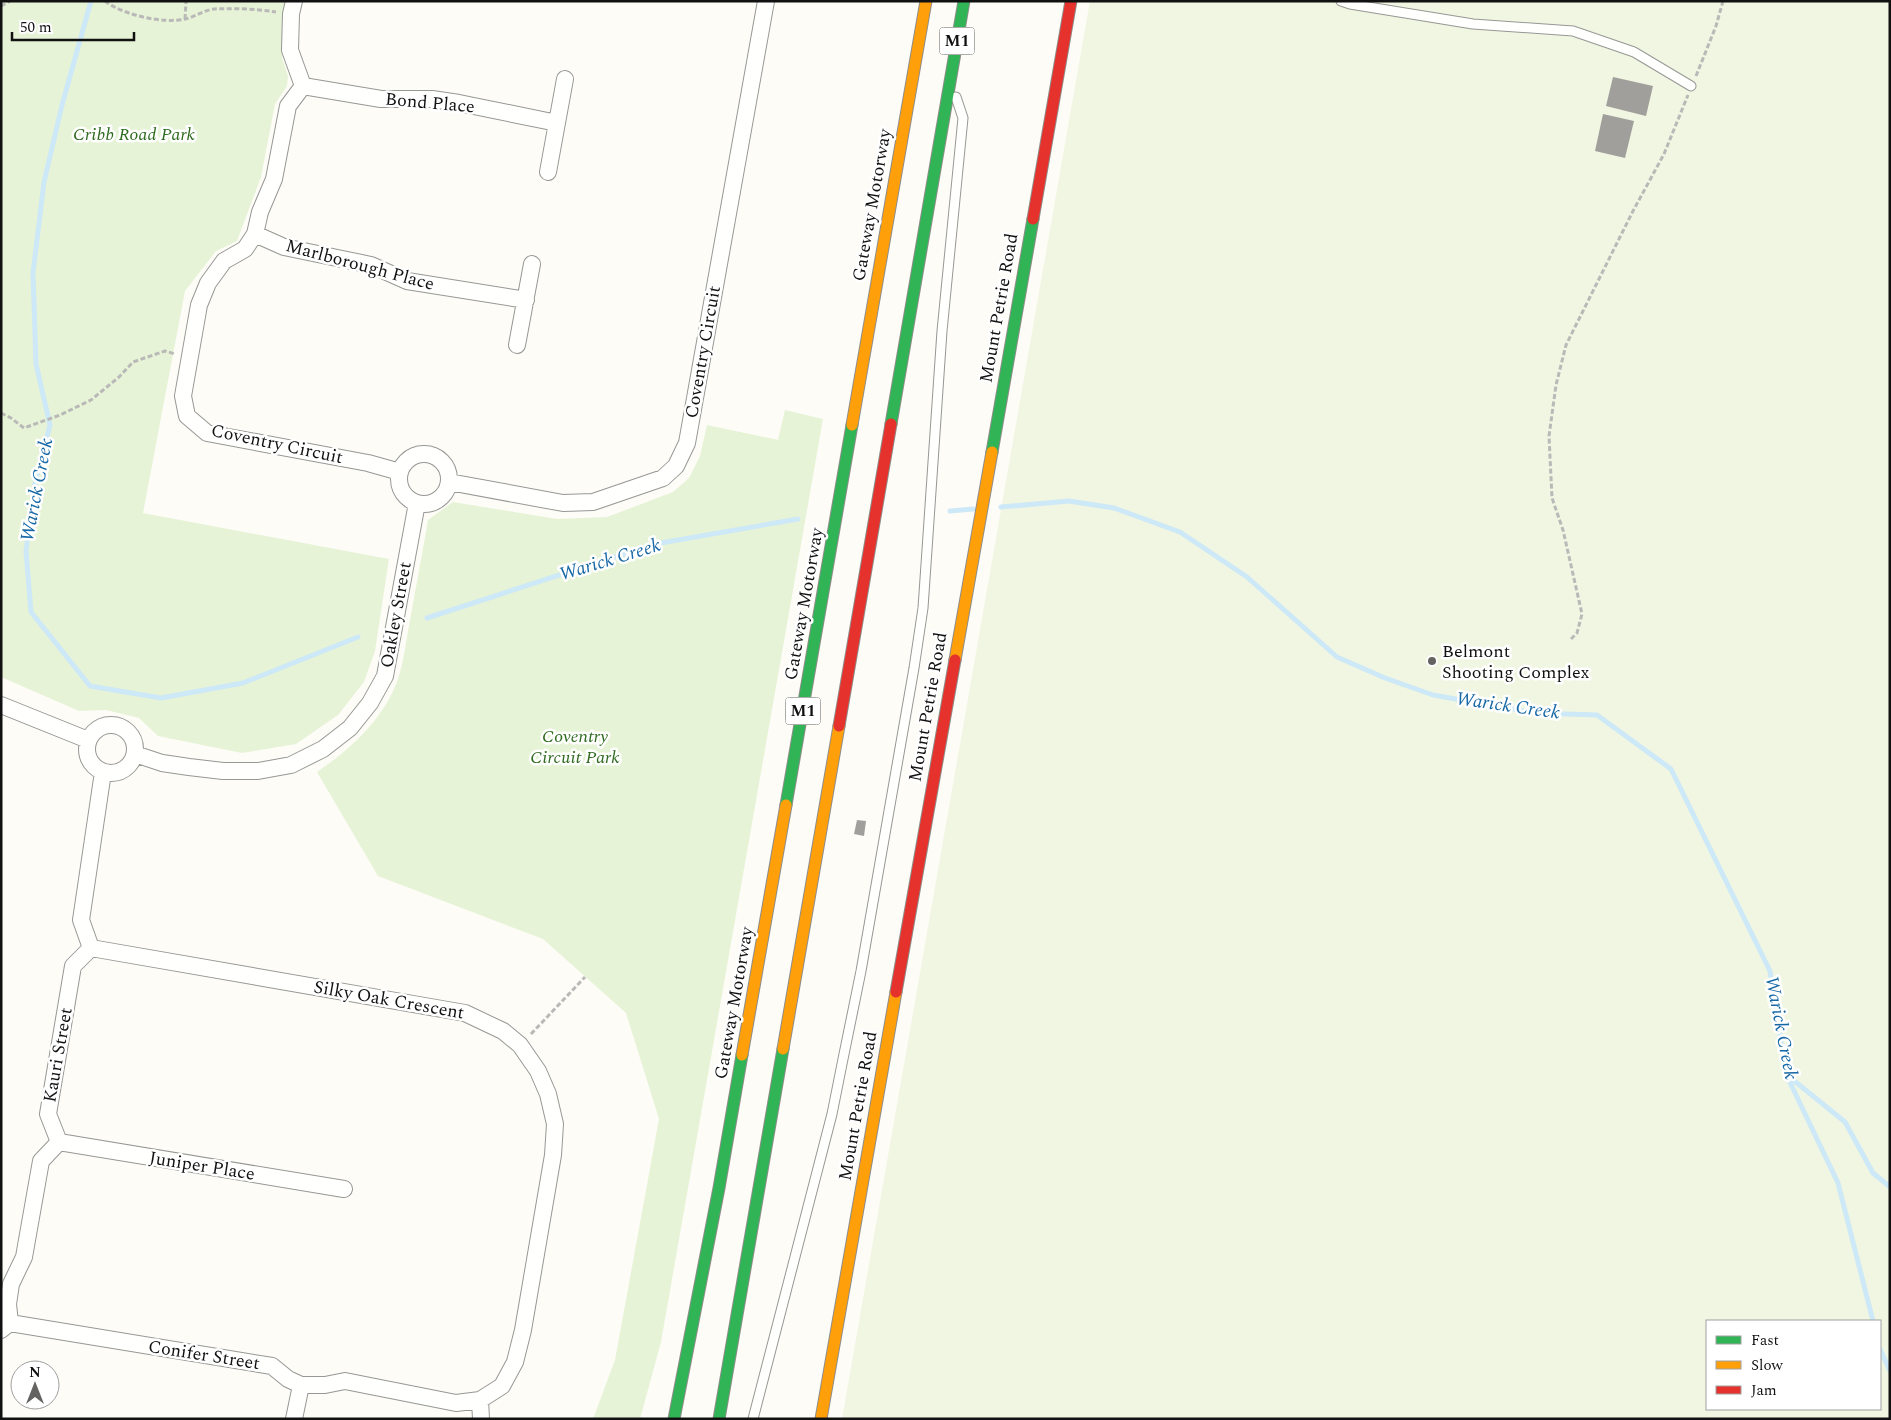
<svg xmlns="http://www.w3.org/2000/svg" width="1891" height="1420" font-family="Spectral,serif">
<rect width="100%" height="100%" fill="#fdfcf7"/>
<path fill="#e7f3d7" d="M1,1H286L282,58L288,76L287,86L275,104L261,177L237,241L216,251L185,291L143,513L389,559L375,651L364,682L338,715L296,744L242,753L158,736L139,718L106,710L79,711L1,677Z
M785,410L823,419L661,1342L640,1419H593L615,1360L659,1119L626,1013L543,939L378,876L317,772C349,750 378,724 394,689C403,670 405,646 409,626C415,591 422,556 428,520L453,502L557,519L607,517L673,492L689,478L700,456L707,425L778,440Z"/>
<path fill="#f0f6e1" fill-rule="evenodd" d="M1090,1H1890V1419H842ZM1707,1321H1880V1409H1707Z"/>
<g fill="none" stroke-linecap="round" stroke-linejoin="round">
<path stroke="#cde8f7" stroke-width="5" d="M91,1L62,105L44,182L33,273L36,364L50,425L35,483L26,551L31,612L90,686L161,698L243,683L358,637
M1001,507L1069,501L1114,508L1180,532L1247,577L1337,657L1385,678L1433,695L1534,713L1597,715L1671,769L1770,971L1786,1074L1838,1183L1873,1321
M950,511L973,509
M427,618L655,544L798,519
M1787,1075L1845,1122L1873,1173L1890,1187
M1880,1349L1890,1371"/>
</g>
<path fill="#a19f9c" d="M1613,77L1653,86L1646,116L1606,106Z
M1603,114L1634,121L1625,158L1595,151Z
M857,820L866,821L864,836L854,834Z"/>
<g fill="none" stroke-linecap="round" stroke-linejoin="round">
<g stroke="#979795" stroke-width="11">
<path id="lane" d="M1341,1L1350,4L1473,24L1573,31L1634,52L1691,86
M753,1419L832,1114L843,1059L861,971L914,668L923,608L942,331L963,118L956,97"/>
</g>
<g stroke="#979795" stroke-width="18">
<path id="street" d="M294,1L291,14L290,50L303,86L288,106L274,179L260,212L255,234L245,249L224,261L208,283L199,305L183,396L187,416L207,433L368,463L400,472
M303,86L381,99H432L459,103L557,123
M548,172L565,79
M255,234L284,247L371,265L407,281L526,300
M517,345L532,264
M399 479a25 25 0 1 1 50 0a25 25 0 1 1-50 0Z
M449,482L563,503L593,502L663,478L676,466L687,443L766,1
M1,705L88,740
M87 749a24 24 0 1 1 48 0a24 24 0 1 1-48 0Z
M135,754L162,763L189,767L223,771H258L291,765L323,749L350,728L370,703L385,676L417,503
M91,948L465,1013L503,1031L520,1045L538,1071L548,1094L555,1124L553,1155L523,1330L515,1362L502,1386L480,1400L481,1419
M59,1142L344,1189
M10,1323L272,1366L288,1379L301,1385H325L345,1381L456,1403L480,1400
M1,1330L10,1323L8,1304L11,1284L24,1257L41,1161L59,1142L48,1114L73,966L91,948L81,920L103,772
M294,1419L301,1385"/>
</g>
<g stroke="#8e8d8b" stroke-width="13">
<path id="fast" d="M891,424L964,1
M992,452L1033,219
M786,805L852,425
M674,1419L719,1188L742,1055
M719,1419L783,1049"/>
</g>
<g stroke="#8e8d8b" stroke-width="13">
<path id="slow" d="M852,425L926,1
M955,660L992,452
M783,1049L839,726
M742,1055L786,805
M821,1419L896,992"/>
</g>
<g stroke="#8e8d8b" stroke-width="13">
<path id="jam" d="M1033,219L1071,1
M839,726L891,424
M896,992L955,660"/>
</g>
<path stroke="#b9b9b8" stroke-width="3" stroke-dasharray="5 2.5" stroke-linecap="butt" d="M105,1C123,15 163,24 185,19C195,17 204,10 214,9C234,8 256,9 276,12
M1,6L10,1
M185,19L186,1
M1696,76L1716,26L1723,1
M1,413L11,418L24,428L60,415L91,400L119,377L133,362L165,351L175,354
M1571,639L1577,633L1582,614L1563,530L1552,498L1549,436L1556,385L1566,345L1633,211L1664,154L1688,95
M531,1034L585,977"/>
<use href="#lane" stroke="#fffffe" stroke-width="9"/>
<use href="#street" stroke="#fffffe" stroke-width="16"/>
<use href="#fast" stroke="#30b455" stroke-width="11"/>
<use href="#slow" stroke="#ff9f0a" stroke-width="11"/>
<use href="#jam" stroke="#e5322d" stroke-width="11"/>
</g>
<circle fill="#646362" stroke="#fff" stroke-width="2" cx="1432" cy="661" r="5"/>
<g text-anchor="middle" dominant-baseline="central" stroke-width="5" stroke-linejoin="round" paint-order="stroke">
<g fill="#fff" stroke="#585858" stroke-width="1">
<rect x="939.5" y="27.5" width="35" height="27" rx="4"/>
<rect x="785.5" y="697.5" width="35" height="27" rx="4"/>
</g>
<g font-size="16" font-weight="bold" fill="#111">
<text x="957" y="41">M1</text>
<text x="803" y="711">M1</text>
</g>
<g font-size="18" fill="#111" stroke="#fff">
<text transform="translate(430 103) rotate(5)">Bond Place</text>
<text transform="translate(872 205) rotate(-80)">Gateway Motorway</text>
<text transform="translate(360 265) rotate(15)">Marlborough Place</text>
<text transform="translate(999 308) rotate(-80)">Mount Petrie Road</text>
<text transform="translate(703 352) rotate(-80)">Coventry Circuit</text>
<text transform="translate(277 444) rotate(12)">Coventry Circuit</text>
<text transform="translate(804 604) rotate(-80)">Gateway Motorway</text>
<text transform="translate(396 615) rotate(-80)">Oakley Street</text>
<text transform="translate(928 707) rotate(-80)">Mount Petrie Road</text>
<text transform="translate(389 1000) rotate(10)">Silky Oak Crescent</text>
<text transform="translate(734 1003) rotate(-80)">Gateway Motorway</text>
<text transform="translate(58 1055) rotate(-80)">Kauri Street</text>
<text transform="translate(858 1106) rotate(-80)">Mount Petrie Road</text>
<text transform="translate(202 1166) rotate(9)">Juniper Place</text>
<text transform="translate(204 1355) rotate(9)">Conifer Street</text>
</g>
<g font-size="18" font-style="italic" fill="#2f6b1f" stroke="#fff">
<text x="134" y="134">Cribb Road Park</text>
<text x="575" y="736">Coventry<tspan x="575" dy="21">Circuit Park</tspan></text>
</g>
<g font-size="18" fill="#111" stroke="#fff" text-anchor="start">
<text x="1442" y="651">Belmont<tspan x="1442" dy="21">Shooting Complex</tspan></text>
</g>
<g font-size="19" font-style="italic" fill="#1768a6" stroke="#fff">
<text transform="translate(37 490) rotate(-79)">Warick Creek</text>
<text transform="translate(610 560) rotate(-17)">Warick Creek</text>
<text transform="translate(1508 706) rotate(8)">Warick Creek</text>
<text transform="translate(1781 1028) rotate(79)">Warick Creek</text>
</g>
</g>
<rect width="1891" height="1420" fill="none" stroke="#111111" stroke-width="5"/>
<rect x="1706" y="1320" width="175" height="90" fill="#ffffff" stroke="#a0a0a0"/>
<rect x="1716" y="1336" width="25" height="8" fill="#30b455" stroke="#a0a0a0"/>
<text x="1751" y="1345" font-size="15" fill="#111111">Fast</text>
<rect x="1716" y="1361" width="25" height="8" fill="#ff9f0a" stroke="#a0a0a0"/>
<text x="1751" y="1370" font-size="15" fill="#111111">Slow</text>
<rect x="1716" y="1386" width="25" height="8" fill="#e5322d" stroke="#a0a0a0"/>
<text x="1751" y="1395" font-size="15" fill="#111111">Jam</text>
<g transform="translate(35 1385)"><circle r="24" fill="#ffffff" stroke="#a0a0a0"/>
<path d="M0-4L9 19L0 12L-9 19Z" fill="#646362"/>
<text y="-8" font-size="14" font-weight="bold" text-anchor="middle" fill="#111111">N</text>
</g>
<path d="M12 32v8h122v-8" fill="none" stroke="#111111" stroke-width="2.5"/>
<text x="20" y="32" font-size="15" fill="#111111" stroke="#ffffff" stroke-width="4" paint-order="stroke">50 m</text>
</svg>
